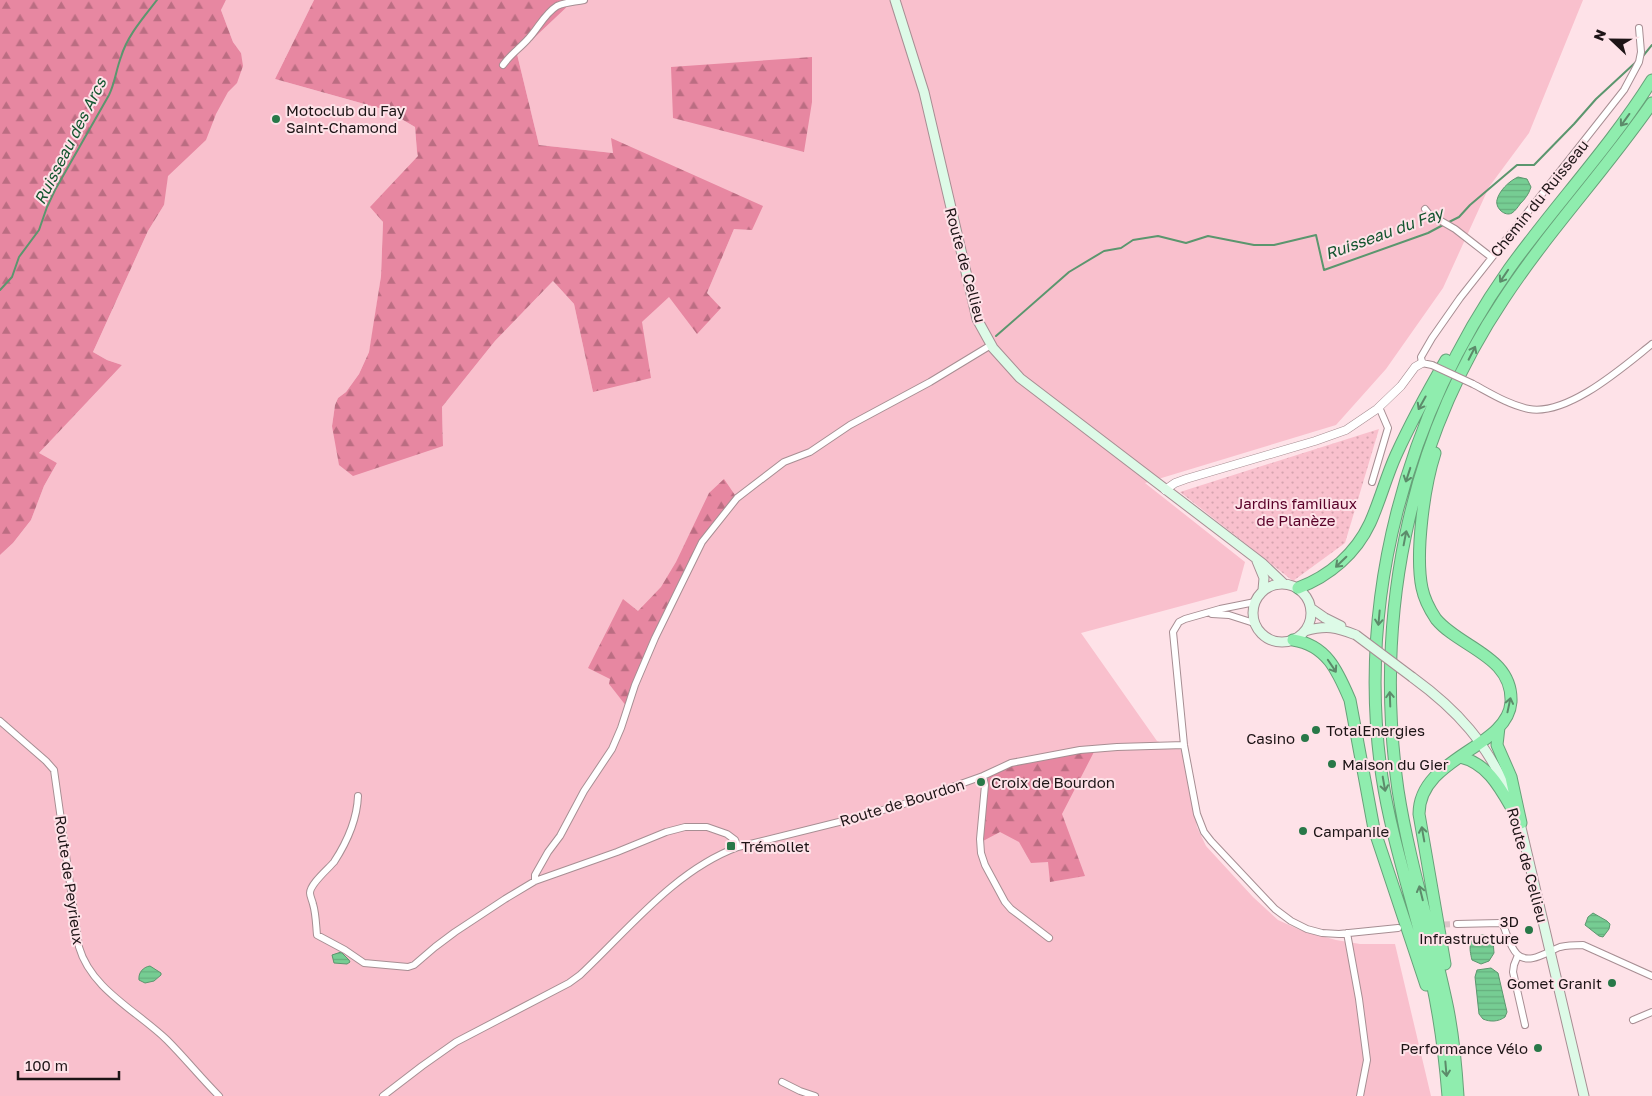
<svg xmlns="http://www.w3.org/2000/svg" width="1652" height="1096" font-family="'Golos Text',sans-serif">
<defs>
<pattern id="forest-firs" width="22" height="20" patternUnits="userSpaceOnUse" patternTransform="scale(1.25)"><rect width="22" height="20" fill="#e787a1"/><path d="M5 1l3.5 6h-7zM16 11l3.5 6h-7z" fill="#bb6d82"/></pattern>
<pattern id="garden-dots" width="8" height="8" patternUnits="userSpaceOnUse" patternTransform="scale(1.25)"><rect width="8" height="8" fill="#f9c0cd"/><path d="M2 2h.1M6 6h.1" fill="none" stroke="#d5a4af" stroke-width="1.8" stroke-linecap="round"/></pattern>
<pattern id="water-rules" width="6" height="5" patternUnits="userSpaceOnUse" patternTransform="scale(1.25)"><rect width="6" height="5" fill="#76cd93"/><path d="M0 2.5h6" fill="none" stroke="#66af7e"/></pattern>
</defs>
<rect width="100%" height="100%" fill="#fee2e8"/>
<path fill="#f9c0cd" d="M226,0H314L275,79L386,110L415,127L417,152L419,156L371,207L383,222L381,276L373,330L369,352L359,374L346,392L338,398L335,405L332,426L443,446L442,407L495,341L553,281L574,304L593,392L642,322L669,296L721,309L707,293L734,229L612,139L613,153L539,145L517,54L570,4L569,0H1583L1529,133L1489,187L1443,288L1386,369L1336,425L1145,483L1245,562L1237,591L1081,633L1157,741L1182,750L1197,827L1206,846L1253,897L1278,920L1300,930L1336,940L1360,944H1395L1431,1096H0V555L13,543L31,520L44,486L57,463L38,454L122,365L107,360L93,352L148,231L164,205L120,173L241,53L233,42L221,10Z"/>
<path fill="url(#forest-firs)" d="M0,0H226L221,10L233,42L241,53L243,66L237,83L228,92L216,114L206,140L168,176L164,205L148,231L93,352L107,360L122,365L39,453L57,463L44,486L31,520L13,543L0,555Z
M314,0H569L570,4L517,54L539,145L613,153L611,138L763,206L752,230L734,229L707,293L721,308L697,334L669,297L642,322L651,378L593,392L574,304L553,281L495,341L442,407L443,446L353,476L339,465L332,426L335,405L338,398L346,392L359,374L369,352L381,276L383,222L370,207L418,156L417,152L415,127L386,110L275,79Z
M812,57V102L804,152L673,118L671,67Z
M724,479L737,498L705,538L655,638L627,707L609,684L610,679L588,668L623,599L638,611L661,587L676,562L709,493Z
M1096,748L1062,814L1085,876L1050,882L1048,862L1031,863L1019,842L1000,832L983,841V776L1011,763Z"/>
<path fill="url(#garden-dots)" d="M1379,429L1345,543L1293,581L1180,492Z"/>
<path fill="url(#water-rules)" stroke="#5b966e" d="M1518,177L1527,179L1531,187C1529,194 1525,199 1520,204C1518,207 1515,211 1512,213C1505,217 1495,208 1497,200C1499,191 1509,181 1518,177Z
M1593,913L1607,921L1610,924L1609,929L1603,937L1599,936L1585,925L1588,917Z
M1480,935C1494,934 1493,942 1494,953L1489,961L1481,964L1472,960C1469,948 1468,939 1480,935Z
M341,952L349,960L350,962L347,964L334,963L332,955Z
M150,966L161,973V975L154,981L145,983L139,980C138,973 143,967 150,966Z
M1491,968L1498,973L1507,1012L1505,1017C1498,1022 1490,1022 1483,1019L1479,1014L1475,977L1477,970Z"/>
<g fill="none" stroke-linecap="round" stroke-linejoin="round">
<path stroke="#5b966e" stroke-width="2" d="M1643,56L1652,45
M1447,223L1459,217L1470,205L1517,165H1534L1574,124L1596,99L1636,62
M0,290L12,277L19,257L39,230L47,207L55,190L109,95C115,83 116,70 121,57C127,36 144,17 157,0
M996,336L1069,272L1104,251L1121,248L1133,240L1158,236L1186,243L1208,236L1254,245H1274L1316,235L1324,270L1428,233L1443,225"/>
<path stroke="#dcc3c8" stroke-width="6" stroke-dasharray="6 3" stroke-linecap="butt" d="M1435,925L1457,924"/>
<g stroke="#a78e93" stroke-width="8">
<path id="minor" d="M503,65C510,55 520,48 528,39C538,29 544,14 557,6C565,2 575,2 584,0
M1425,209L1429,214L1455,229L1491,257
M1432,365L1422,363L1421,357L1432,338L1460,298L1624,90L1639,62L1641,52L1639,28
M1473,384C1490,393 1509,405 1529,409C1568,416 1623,367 1652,344
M1372,482L1388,428L1379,407
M1255,602L1220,609L1185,619L1179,622L1173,632L1184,745L1197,814L1204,832L1211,841L1275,909L1291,921L1307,929L1322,933L1339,934L1398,928
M1212,614L1229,615L1254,623
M0,721L46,761L54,770L79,947C91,989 137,1011 167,1040C185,1058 201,1078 219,1096
M983,776L985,785L980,839L981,853L985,865L1005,902L1011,909L1049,938
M358,796C357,821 347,842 334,862C328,869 310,884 310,893C310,896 312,900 313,904C316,914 316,925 317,935L345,950L364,963L408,967L414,965L435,947L455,932L505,899L535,881L617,852L666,832L685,827H707L727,834L735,840L738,847
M535,881V875L548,852L560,836L584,791L612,749L621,728L635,685L655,638L702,542L737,498L784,462L810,452L850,425L930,382L991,345
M1457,924L1500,923L1503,925C1507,934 1510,947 1517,954C1529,966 1548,951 1560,947C1568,945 1575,945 1583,945L1652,976
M1347,933L1359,999L1367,1060L1360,1096
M1518,955L1514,965L1513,972L1525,1025
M1633,1020L1652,1012
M782,1082L800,1091L815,1096
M383,1096L422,1066L456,1042L569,983L580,975C628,930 675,870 738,847L855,818L907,803L983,776L1011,763L1080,750L1117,747L1184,745"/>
</g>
<g stroke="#a78e93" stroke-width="9">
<path id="tertiary" d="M1165,490L1175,483L1186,479L1315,441L1346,430L1377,409L1401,386L1415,367L1422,363"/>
</g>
<g stroke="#a78e93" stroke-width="11">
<path id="secondary" d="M895,0L924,92L977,319L993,348L1020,378L1262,563L1283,583
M1257,561L1264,578L1263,590
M1253 613a29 29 0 1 1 58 0a29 29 0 1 1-58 0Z
M1312,609L1325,618L1341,626
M1305,631C1326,625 1336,627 1356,635
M1412,677C1460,712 1485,742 1510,795
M1519,819L1584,1096"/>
</g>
<g stroke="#67a179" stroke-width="13">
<path id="motorway" d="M1435,453C1424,487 1415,554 1422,588C1424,598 1430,610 1436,619C1460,648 1513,656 1511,702C1508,748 1419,757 1419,814L1445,964
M1298,588C1330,576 1356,553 1370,523C1380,501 1386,477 1396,455C1411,422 1428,391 1446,360
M1293,640C1327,645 1338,672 1350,700L1374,829L1426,985
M1499,727L1497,745L1511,777L1521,823
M1460,757C1490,764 1502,792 1517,817
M1448,1096C1444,1046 1437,997 1424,949C1410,892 1391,836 1382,777C1356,600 1406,415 1509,269C1555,205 1610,147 1652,80
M1458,1096C1456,1064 1453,1031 1446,1000C1431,930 1409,861 1398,790C1374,620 1407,444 1503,300C1548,231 1605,171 1652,103"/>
</g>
<use href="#minor" stroke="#fff" stroke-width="6"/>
<use href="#tertiary" stroke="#fff" stroke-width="8"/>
<use href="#secondary" stroke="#ddfae7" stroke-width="9"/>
<use href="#motorway" stroke="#8fedae" stroke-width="11"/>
<g stroke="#a78e93" stroke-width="8" stroke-linecap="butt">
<path id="minor-bridge" d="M1432,365L1473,384"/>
</g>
<g stroke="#a78e93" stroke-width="11" stroke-linecap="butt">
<path id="secondary-bridge" d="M1356,635L1412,677"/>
</g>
<use href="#minor-bridge" stroke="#fff" stroke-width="6"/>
<use href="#secondary-bridge" stroke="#ddfae7" stroke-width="9"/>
</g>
<defs><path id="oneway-shaft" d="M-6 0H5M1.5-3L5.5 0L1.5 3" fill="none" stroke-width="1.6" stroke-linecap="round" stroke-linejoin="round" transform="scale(1.25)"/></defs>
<g stroke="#5c8b6a">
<use href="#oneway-shaft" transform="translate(1625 120) rotate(126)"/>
<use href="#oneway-shaft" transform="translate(1504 276) rotate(124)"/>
<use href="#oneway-shaft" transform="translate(1472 353) rotate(-63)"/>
<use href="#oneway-shaft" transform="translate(1422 403) rotate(119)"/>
<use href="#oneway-shaft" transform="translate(1408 475) rotate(108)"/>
<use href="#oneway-shaft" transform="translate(1405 538) rotate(-79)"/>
<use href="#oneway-shaft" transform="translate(1341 562) rotate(136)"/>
<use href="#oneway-shaft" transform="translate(1379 618) rotate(95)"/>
<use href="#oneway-shaft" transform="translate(1332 666) rotate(56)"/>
<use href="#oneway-shaft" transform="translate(1390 699) rotate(-92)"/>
<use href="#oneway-shaft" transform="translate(1509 705) rotate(-78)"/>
<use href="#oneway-shaft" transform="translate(1384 784) rotate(80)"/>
<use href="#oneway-shaft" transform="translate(1423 834) rotate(-100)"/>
<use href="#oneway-shaft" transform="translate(1421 893) rotate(-104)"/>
<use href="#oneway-shaft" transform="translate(1446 1069) rotate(85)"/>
</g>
<g fill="#287848" stroke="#fee2e8" stroke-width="2">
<circle cx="276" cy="119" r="5"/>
<circle cx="1316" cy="730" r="5"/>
<circle cx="1305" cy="738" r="5"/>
<circle cx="1332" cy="764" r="5"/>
<circle cx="981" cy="782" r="5"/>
<circle cx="1303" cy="831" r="5"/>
<rect x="726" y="841" width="10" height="10" rx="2.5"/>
<circle cx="1529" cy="930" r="5"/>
<circle cx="1612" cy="983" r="5"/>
<circle cx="1538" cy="1048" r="5"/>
</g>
<g text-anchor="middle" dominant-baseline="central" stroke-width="4" stroke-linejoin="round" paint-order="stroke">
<g font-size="15" fill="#1d1416" stroke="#fee2e8" text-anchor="start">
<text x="286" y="110">Motoclub du Fay<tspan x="286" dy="17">Saint-Chamond</tspan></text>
<text x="1326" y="730">TotalEnergies</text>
<text x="1295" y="738" text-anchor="end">Casino</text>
<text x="1342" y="764">Maison du Gier</text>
<text x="991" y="782">Croix de Bourdon</text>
<text x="1313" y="831">Campanile</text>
<text x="741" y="846">Trémollet</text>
<text x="1519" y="921" text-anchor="end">3D<tspan x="1519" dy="17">Infrastructure</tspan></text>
<text x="1602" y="983" text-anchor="end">Gomet Granit</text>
<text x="1528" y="1048" text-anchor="end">Performance Vélo</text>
</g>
<g font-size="15" fill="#1d1416" stroke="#fee2e8">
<text transform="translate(1539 198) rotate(-51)">Chemin du Ruisseau</text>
<text transform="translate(966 265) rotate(75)">Route de Cellieu</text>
<text transform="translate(902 802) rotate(-17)">Route de Bourdon</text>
<text transform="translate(1528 865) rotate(75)">Route de Cellieu</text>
<text transform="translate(70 880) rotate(82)">Route de Peyrieux</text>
</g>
<g font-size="15" fill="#590128" stroke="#fee2e8">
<text x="1296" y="503">Jardins familiaux<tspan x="1296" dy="17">de Planèze</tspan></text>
</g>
<g font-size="16" font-style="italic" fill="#13552f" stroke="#fee2e8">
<text transform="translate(70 141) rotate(-63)">Ruisseau des Arcs</text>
<text transform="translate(1384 233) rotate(-20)">Ruisseau du Fay</text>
</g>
</g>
<g transform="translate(1612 40) rotate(292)" stroke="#fee2e8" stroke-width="4" paint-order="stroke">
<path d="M0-4L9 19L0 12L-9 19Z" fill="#1d1416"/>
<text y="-8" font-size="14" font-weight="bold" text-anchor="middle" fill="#1d1416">N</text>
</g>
<path d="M18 1071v8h101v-8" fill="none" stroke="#1d1416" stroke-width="2.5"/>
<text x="25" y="1071" font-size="15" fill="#1d1416" stroke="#fee2e8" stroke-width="4" paint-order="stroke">100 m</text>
</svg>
